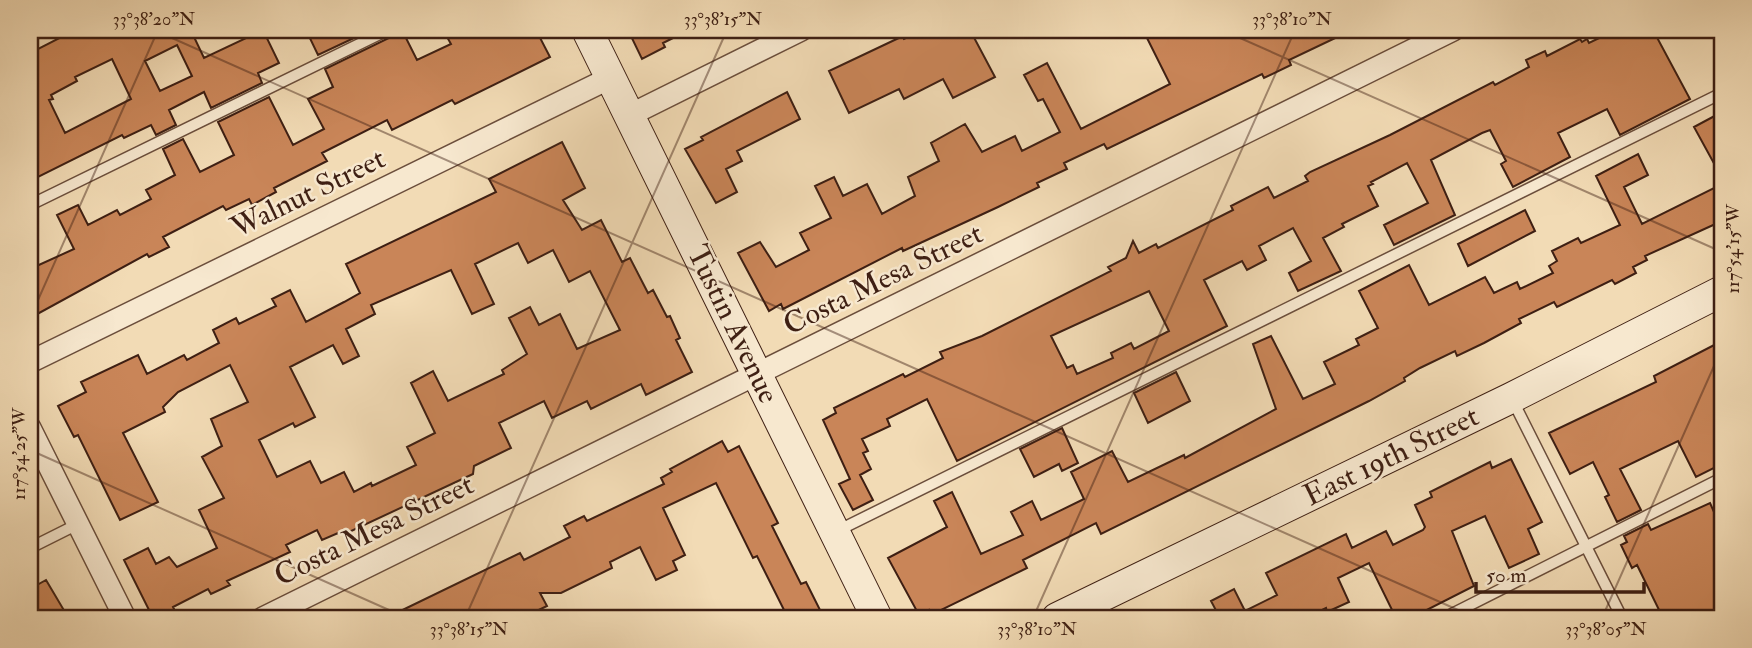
<svg xmlns="http://www.w3.org/2000/svg" width="1752" height="648" font-family="'IM FELL Double Pica',serif">
<rect width="100%" height="100%" fill="#f2dbb5"/>
<filter id="stains"><feTurbulence type="fractalNoise" baseFrequency=".00286" numOctaves="4"/><feColorMatrix values="0 0 0 0 .2 0 0 0 0 .09 0 0 0 0 .02 0 0 0 .5 -.17"/></filter>
<radialGradient id="worn" r=".72"><stop offset=".6" stop-color="#630" stop-opacity="0"/><stop offset="1" stop-color="#630" stop-opacity=".3"/></radialGradient>
<path fill="#c98558" stroke="#3e1f13" stroke-width="2" fill-rule="evenodd" d="M75,30H208L194,37L204,58L263,30L279,63L258,73L262,83L211,108L204,92L169,110L176,125L156,135L151,125L124,138L122,135L38,177L30,160V53ZM177,45L192,76L160,91L145,61ZM112,59L131,99L65,133L49,100L53,99L51,95L77,81L75,77Z
M306,30H371L318,55Z
M396,30H402L417,60L451,44L447,37L461,30H536L550,57L455,104L452,100L392,130L387,120L322,153L327,161L274,188L276,192L252,205L249,199L226,210L223,206L163,237L169,247L149,257L147,254L30,318V269L74,249L57,215L78,205L88,225L117,210L120,215L151,199L146,190L175,175L163,149L183,139L200,172L234,155L218,122L269,97L293,145L324,129L308,99L333,87L325,69L391,37Z
M628,30H689L663,43L665,47L642,59Z
M924,30H970L995,77L953,98L943,79L904,99L899,89L849,113L829,71L903,36L904,39Z
M1143,30H1352L1289,60L1291,65L1264,78L1262,74L1107,149L1104,144L1064,163L1067,169L1037,183L1039,187L998,207L903,251L902,248L783,309L781,304L769,311L738,253L760,242L776,267L809,250L800,233L831,218L815,186L834,177L843,196L867,184L882,214L915,196L908,177L939,161L931,143L965,124L982,152L1015,136L1022,151L1060,132L1043,99L1038,101L1024,75L1047,63L1081,129L1170,84Z
M1616,30H1653L1690,99L1620,135L1607,109L1558,133L1570,157L1513,187L1501,164L1506,161L1490,130L1482,133L1431,160L1455,215L1394,245L1384,225L1428,203L1407,163L1371,182L1373,184L1368,186L1378,206L1342,224L1344,227L1323,238L1341,271L1298,291L1289,273L1311,261L1293,228L1259,246L1266,260L1247,270L1242,261L1204,280L1227,326L957,461L927,399L887,419L890,426L862,439L868,451L863,453L871,469L860,475L873,500L853,510L839,484L850,479L823,420L836,413L834,408L903,374L905,377L943,358L940,352L982,336L1111,271L1108,267L1126,258L1133,241L1139,253L1156,244L1158,248L1233,210L1231,206L1268,187L1274,198L1308,181L1305,176L1310,172L1390,135L1493,82L1495,85L1529,67L1526,60L1545,51L1547,56L1580,39L1582,42L1587,39L1589,43ZM1149,291L1169,331L1134,349L1131,343L1111,353L1113,358L1077,374L1073,365L1067,368L1051,336Z
M787,92L800,119L737,151L742,161L726,169L737,192L716,203L685,149L703,140L701,137Z
M1722,112V178L1694,127Z
M562,142L585,188L563,200L582,230L601,220L622,262L630,258L648,293L653,290L667,317L670,316L680,338L676,340L692,372L646,395L641,384L591,409L587,401L552,418L544,401L499,423L511,448L474,466L473,474L347,533L345,530L322,540L317,530L286,545L290,552L227,581L230,585L211,594L208,589L173,607L176,613L165,618H153L124,560L148,548L156,564L169,557L177,567L217,548L199,510L224,498L202,457L222,446L211,419L248,402L230,365L178,392L163,407L165,412L123,433L158,502L120,520L78,435L74,437L58,406L86,392L81,382L138,355L147,374L184,355L187,360L219,343L213,330L236,318L239,324L276,306L272,299L290,290L306,322L344,302L360,293L346,264L496,192L489,179ZM518,243L528,263L553,250L569,282L590,271L620,330L577,349L560,314L539,325L530,307L509,318L527,354L502,370L504,374L448,401L433,371L411,383L435,433L407,447L416,465L372,486L371,483L354,492L344,472L321,483L310,461L277,477L259,440L293,423L295,427L315,417L290,367L333,345L343,364L359,356L346,329L375,314L371,305L451,270L472,314L494,304L475,264Z
M1638,154L1648,175L1624,187L1642,224L1722,184V221L1645,256L1647,260L1633,267L1636,273L1615,284L1612,280L1557,307L1554,302L1519,319L1521,323L1484,343L1457,356L1455,351L1420,368L1404,378L1405,381L1369,401L1101,534L1096,523L1023,560L1027,568L931,615L929,610L919,615L888,558L947,527L934,501L952,492L981,554L1023,535L1011,512L1032,501L1041,520L1084,499L1071,472L1112,451L1128,482L1184,455L1185,458L1276,409L1253,344L1271,336L1303,399L1335,384L1324,362L1359,345L1356,339L1378,328L1359,291L1409,265L1429,305L1485,277L1494,293L1517,282L1520,289L1553,273L1549,266L1557,261L1552,251L1578,238L1581,243L1620,225L1596,176Z
M1525,210L1535,231L1468,266L1458,244Z
M1722,341V464L1696,477L1678,441L1620,469L1641,510L1617,522L1605,497L1609,495L1593,462L1570,474L1549,433L1656,382L1654,376Z
M1176,372L1190,401L1148,423L1134,393Z
M1062,428L1078,463L1062,471L1059,464L1034,477L1020,449Z
M722,441L728,452L739,446L778,523L772,526L801,584L806,582L824,618H788L757,556L753,558L716,483L663,508L685,555L673,561L677,570L656,580L640,547L610,562L612,568L561,593H540L547,606L522,618H386L520,553L524,560L570,537L564,526L584,516L587,521L664,484L661,478L672,472L670,469Z
M1511,459L1542,522L1528,529L1539,554L1509,568L1485,516L1452,531L1474,586L1411,618H1396L1369,563L1338,578L1349,602L1327,612L1326,608L1306,618H1220L1211,601L1234,589L1245,611L1277,595L1266,573L1346,534L1352,548L1386,531L1393,545L1423,530L1425,527L1415,505L1432,497L1430,492L1490,462L1492,468Z
M1710,503L1722,530V611L1708,618H1663L1637,565L1632,568L1621,545L1627,542L1624,536L1648,524L1651,530Z
M46,580L65,612L54,618H41L32,601L35,599L30,589Z"/>
<g fill="none" stroke-linecap="round" stroke-linejoin="round">
<g stroke="#6b4e3c" stroke-width="13">
<path id="lane" d="M30,205L388,30
M1512,399L1622,618
M837,531L1722,93
M30,548L78,524
M1444,618L1722,478"/>
</g>
<g stroke="#6b4e3c" stroke-width="24">
<path id="street" d="M632,114L801,30
M30,362L612,77
M30,428L125,618
M263,618L1453,30"/>
</g>
<g stroke="#3e1f13" stroke-width="32">
<path id="secondary" d="M587,30L877,618
M1057,618L1511,398L1722,291"/>
</g>
<use href="#lane" stroke="#f7e8cf" stroke-width="10"/>
<use href="#street" stroke="#f7e8cf" stroke-width="21"/>
<use href="#secondary" stroke="#f7e8cf" stroke-width="30"/>
</g>
<path fill="none" stroke="#3e1f13" stroke-width="2" stroke-opacity="0.45" d="M154,30L1476,618M1222,30L1722,252M30,318L158,30M30,450L407,618M465,618L727,30M1033,618L1295,30M1602,618L1722,348"/>
<g text-anchor="middle" dominant-baseline="central" stroke-width="5" stroke-linejoin="round" paint-order="stroke">
<g font-size="30" fill="#3e1f13" stroke="#f7e8cf">
<text transform="translate(308 193) rotate(-26)">Walnut Street</text>
<text transform="translate(883 279) rotate(-26)">Costa Mesa Street</text>
<text transform="translate(733 324) rotate(64)">Tustin Avenue</text>
<text transform="translate(1391 456) rotate(-26)">East 19th Street</text>
<text transform="translate(374 530) rotate(-26)">Costa Mesa Street</text>
</g>
</g>
<rect width="1752" height="648" fill="none" stroke="#f2dbb5" stroke-width="77"/>
<path d="M1476 582v10h168v-10" fill="none" stroke="#3e1f13" stroke-width="3.5"/>
<text x="1486" y="582" font-size="21" fill="#3e1f13" stroke="#f7e8cf" stroke-width="5" paint-order="stroke">50 m</text>
<rect x="38" y="38" width="1676" height="572" fill="none" stroke="#3e1f13" stroke-width="2.5"/>
<g font-size="18" text-anchor="middle" fill="#3e1f13">
<text x="154" y="25">33°38'20"N</text>
<text x="723" y="25">33°38'15"N</text>
<text x="1292" y="25">33°38'10"N</text>
<text transform="translate(1733 249) rotate(-90)" y="6">117°54'15"W</text>
<text transform="translate(19 454) rotate(-90)" y="6">117°54'25"W</text>
<text x="469" y="635">33°38'15"N</text>
<text x="1037" y="635">33°38'10"N</text>
<text x="1606" y="635">33°38'05"N</text>
</g>
<rect width="100%" height="100%" filter="url(#stains)"/>
<rect width="100%" height="100%" fill="url(#worn)"/>
</svg>
